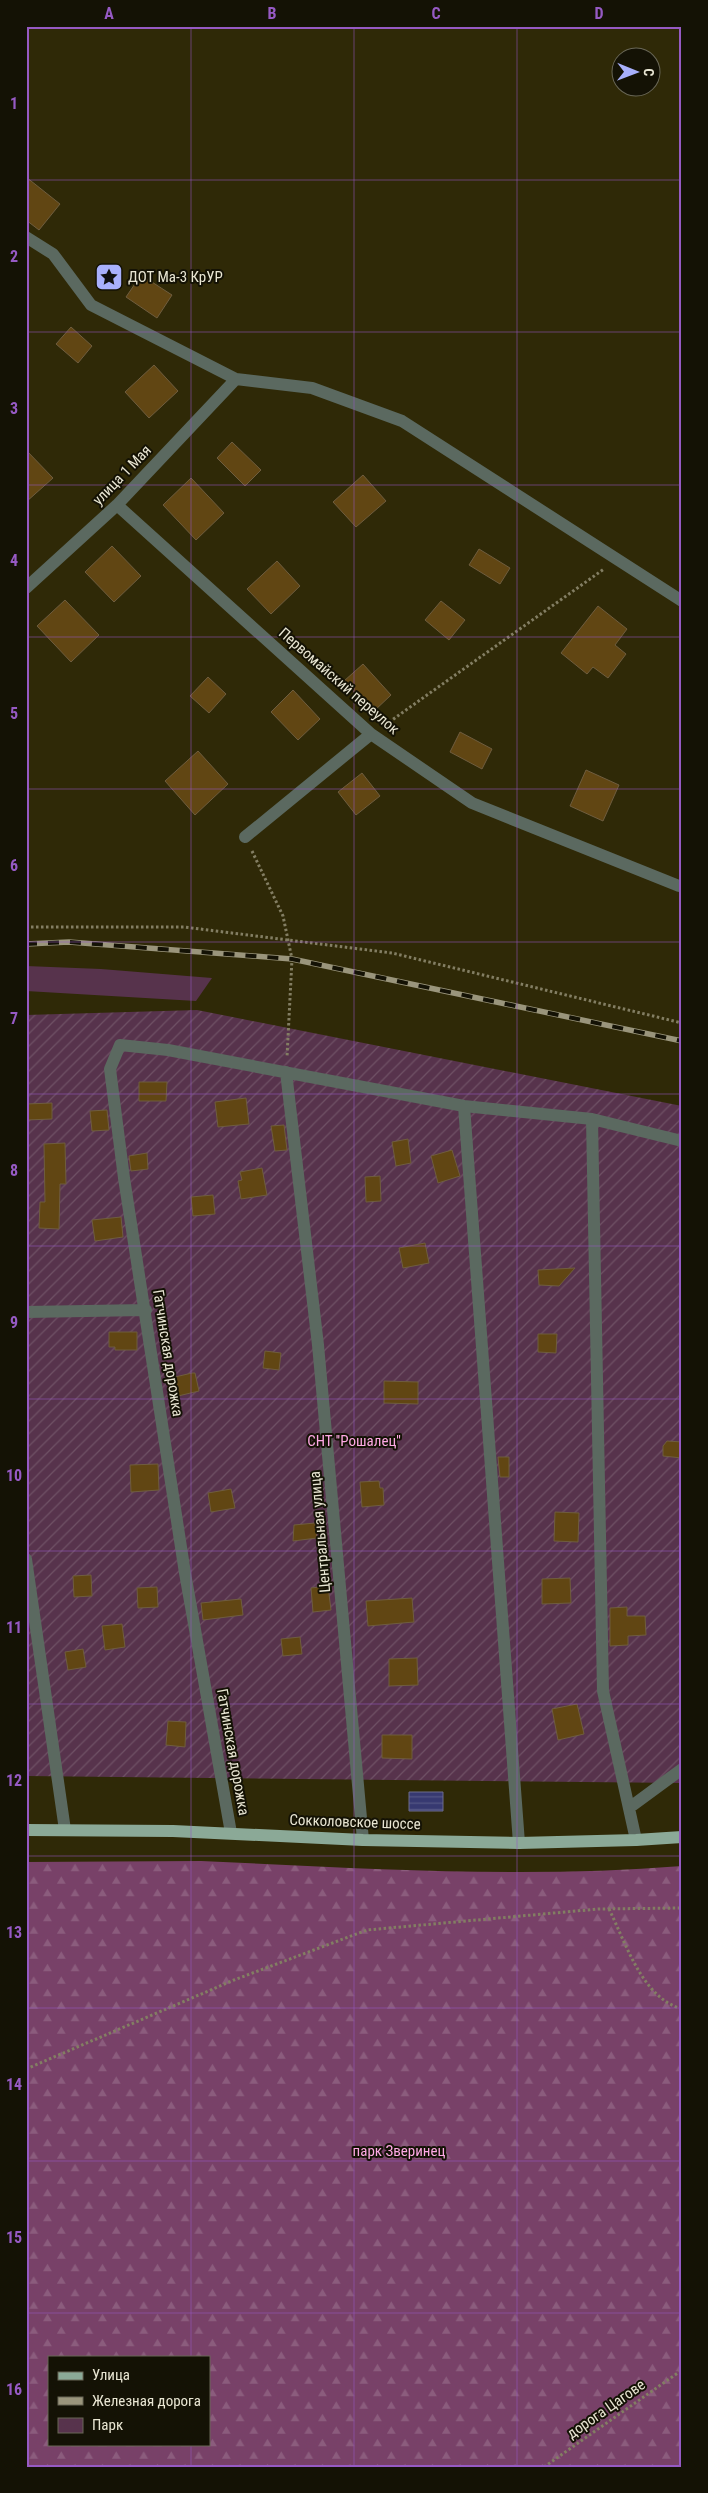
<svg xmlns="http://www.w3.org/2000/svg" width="708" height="2493" font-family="'Roboto Condensed',sans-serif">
<defs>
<pattern id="forest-firs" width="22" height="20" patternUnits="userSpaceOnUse" patternTransform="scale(1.25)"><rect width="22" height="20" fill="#784168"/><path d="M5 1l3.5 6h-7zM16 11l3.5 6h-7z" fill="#8b5c7d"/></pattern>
<pattern id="garden-furrows" width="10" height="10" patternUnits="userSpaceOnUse" patternTransform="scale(1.25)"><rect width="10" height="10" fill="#57334c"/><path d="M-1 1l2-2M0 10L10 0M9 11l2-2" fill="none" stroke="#6f5165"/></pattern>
<pattern id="water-rules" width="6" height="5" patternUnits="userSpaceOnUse" patternTransform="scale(1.25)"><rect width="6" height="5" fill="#373971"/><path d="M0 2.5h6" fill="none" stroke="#545684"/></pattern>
</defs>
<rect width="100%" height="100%" fill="#2f2907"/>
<path fill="#57334c" d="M26,966L101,969L212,978L196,1001L26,991Z"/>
<path fill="url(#forest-firs)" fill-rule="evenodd" d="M201,1861C361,1868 521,1879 682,1866V2467H26V1862ZM49,2357H209V2444H49Z"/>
<path fill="url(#garden-furrows)" d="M197,1010L682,1106V1783L26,1776V1015Z"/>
<path fill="url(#water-rules)" stroke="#6c6d8e" d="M409,1792H443V1811H409Z"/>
<path fill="#614613" stroke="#6f5d3f" d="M26,177L60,204L39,230L26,220Z
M141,275L172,295L157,318L126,297Z
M71,327L92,346L78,363L56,344Z
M154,365L178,391L149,418L125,392Z
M232,442L261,470L245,486L217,458Z
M26,450L53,478L26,502Z
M363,475L386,501L356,527L333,502Z
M191,478L224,513L196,540L163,505Z
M112,546L141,576L114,602L85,572Z
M479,549L510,568L500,584L469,565Z
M277,561L300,586L271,614L247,589Z
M65,600L99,635L71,662L37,626Z
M441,601L465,620L449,640L425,620Z
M598,606L627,629L615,645L626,654L608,678L593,667L587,674L561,653Z
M363,664L391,695L373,712L344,681Z
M208,677L226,694L209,713L190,696Z
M293,690L320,719L298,740L271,712Z
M460,732L492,749L482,769L450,752Z
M198,751L228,784L195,815L165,781Z
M586,770L619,785L603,821L570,806Z
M362,773L380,796L356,815L338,792Z
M139,1082H167L166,1101H139Z
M246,1098L249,1124L218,1127L215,1102Z
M52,1103V1119L26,1120V1104Z
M107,1110L109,1130L92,1131L90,1111Z
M284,1125L287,1150L275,1151L271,1126Z
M408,1139L411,1163L396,1166L392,1142Z
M65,1143L66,1184H60L59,1229L39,1228L40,1202H45L44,1144Z
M452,1150L460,1176L438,1183L431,1156Z
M147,1153L148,1169L131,1171L129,1156Z
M262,1168L267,1195L241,1199L238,1181L242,1180L240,1172Z
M380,1176L381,1201L366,1202L365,1177Z
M213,1195L215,1214L193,1216L191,1197Z
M121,1217L123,1237L95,1241L92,1220Z
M425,1243L429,1263L403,1268L399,1248Z
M575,1268L559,1286L539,1285L538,1270Z
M109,1332H137V1350H115V1347H109Z
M538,1334H557L556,1353L538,1352Z
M265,1351L281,1353L279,1370L263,1368Z
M192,1373H195L199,1391L178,1396L175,1377Z
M384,1381L418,1382V1404L384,1403Z
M667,1441L682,1442V1458L663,1456V1446Z
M498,1457H509V1477H500Z
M158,1464L159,1490L131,1492L130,1465Z
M379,1481L380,1488H383L384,1505L362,1507L360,1482Z
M231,1489L235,1508L211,1512L208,1493Z
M555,1512L579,1513L578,1542L554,1541Z
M315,1523L317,1538L293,1541L294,1525Z
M91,1575L92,1596L74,1597L73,1576Z
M570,1578L571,1603L542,1604V1579Z
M328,1586L331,1610L313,1612L311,1588Z
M157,1587L158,1607L138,1608L137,1588Z
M412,1598L414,1622L368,1626L366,1601Z
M241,1599L243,1615L203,1620L201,1603Z
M627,1607V1616H645L646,1635L628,1636V1645L610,1646V1608Z
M122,1624L125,1647L105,1650L102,1626Z
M300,1637L302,1654L283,1656L281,1639Z
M83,1649L86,1667L68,1670L65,1652Z
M417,1658L418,1685L389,1686V1659Z
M577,1704L584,1734L558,1740L552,1709Z
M168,1721L186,1722L185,1747L166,1745Z
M382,1735H412V1759L382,1758Z"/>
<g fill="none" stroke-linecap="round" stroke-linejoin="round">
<path stroke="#837e63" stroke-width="3" stroke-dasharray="2.5 2.5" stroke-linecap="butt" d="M385,725L604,569
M252,851L283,916L292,959L287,1057
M26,927H184L392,953L682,1023
M609,1909C626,1943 642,1998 682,2009
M26,2069L234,1980L367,1930L598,1909L682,1908
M544,2467L682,2370"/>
<path stroke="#5b6960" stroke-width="12" d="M26,237L53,254L91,305L236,379L312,388L402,421L682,601
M117,505L371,734L472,803L679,886
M26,588L117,505L236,379
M245,837L371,734
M286,1072L318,1345L363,1840
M464,1106L519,1843
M592,1119L603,1691L636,1840
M26,1312L146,1310
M26,1559L65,1830
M629,1808L682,1769
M231,1833L185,1573L124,1178L110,1069L120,1045L168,1050L464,1106L592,1119L682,1141"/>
<path stroke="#8ba997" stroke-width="12" d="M26,1830L173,1831L363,1840L519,1843L636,1840L682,1837"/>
<g stroke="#9a957c" stroke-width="5.5">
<path id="rail" d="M26,944L69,942L292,959L682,1041"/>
</g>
<use href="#rail" stroke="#141205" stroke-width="4" stroke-dasharray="11" stroke-linecap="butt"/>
</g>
<path fill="none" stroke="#965ac4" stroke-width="1" stroke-opacity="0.55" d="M191,26V2357M354,26V2467M517,26V2467M26,180H682M26,332H682M26,485H682M26,637H682M26,789H682M26,942H682M26,1094H682M26,1246H682M26,1399H682M26,1551H682M26,1704H682M26,1856H682M26,2008H682M26,2161H682M26,2313H682M191,2444V2467"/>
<defs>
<g id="sight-square" transform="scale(1.4375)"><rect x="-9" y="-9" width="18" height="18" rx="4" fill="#a8b0fc" stroke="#141205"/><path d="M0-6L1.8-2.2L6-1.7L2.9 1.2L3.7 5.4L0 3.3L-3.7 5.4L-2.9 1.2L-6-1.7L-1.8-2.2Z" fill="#111"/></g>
</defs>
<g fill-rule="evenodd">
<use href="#sight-square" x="109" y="277"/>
</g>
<g text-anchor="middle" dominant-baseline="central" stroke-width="4" stroke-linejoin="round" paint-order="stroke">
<g font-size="15" fill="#e9e6d3" stroke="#141205" text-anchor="start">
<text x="128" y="277">ДОТ Ма-3 КрУР</text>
</g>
<g font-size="15" fill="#e9e6d3" stroke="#141205">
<text transform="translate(122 475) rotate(-46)">улица 1 Мая</text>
<text transform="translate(339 681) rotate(41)">Первомайский переулок</text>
<text transform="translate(168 1353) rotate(81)">Гатчинская дорожка</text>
<text transform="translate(320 1532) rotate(-95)">Центральная улица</text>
<text transform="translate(233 1752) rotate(80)">Гатчинская дорожка</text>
<text transform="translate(355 1822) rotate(2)">Сокколовское шоссе</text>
<text transform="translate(606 2409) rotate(-35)">дорога Цагове</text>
</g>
<g font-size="15" fill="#ffa9e5" stroke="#141205">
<text x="354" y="1441">СНТ ''Рошалец''</text>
<text x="399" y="2151">парк Зверинец</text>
</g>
</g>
<rect width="708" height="2493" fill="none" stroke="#141205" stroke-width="55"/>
<rect x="48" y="2356" width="162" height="90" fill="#141205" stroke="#696757"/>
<rect x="58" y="2372" width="25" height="8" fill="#8ba997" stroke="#696757"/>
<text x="92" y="2380" font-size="15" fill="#e9e6d3">Улица</text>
<rect x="58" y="2397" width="25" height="8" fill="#9a957c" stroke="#696757"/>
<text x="92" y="2406" font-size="15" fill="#e9e6d3">Железная дорога</text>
<rect x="58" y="2418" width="25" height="15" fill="#57334c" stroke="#696757"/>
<text x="92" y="2430" font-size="15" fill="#e9e6d3">Парк</text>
<g transform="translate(636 72) rotate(91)"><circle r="24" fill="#141205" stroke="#696757"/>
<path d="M0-4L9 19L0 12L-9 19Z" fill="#a8b0fc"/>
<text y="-8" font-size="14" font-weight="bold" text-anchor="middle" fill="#e9e6d3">С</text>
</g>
<rect x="28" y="28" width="652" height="2438" fill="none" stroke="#965ac4" stroke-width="2"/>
<g font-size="16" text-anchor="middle" font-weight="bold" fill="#965ac4">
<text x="109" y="19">A</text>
<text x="272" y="19">B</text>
<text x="436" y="19">C</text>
<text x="599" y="19">D</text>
<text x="14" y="109">1</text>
<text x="14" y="262">2</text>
<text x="14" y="414">3</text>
<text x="14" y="566">4</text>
<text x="14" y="719">5</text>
<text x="14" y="871">6</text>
<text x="14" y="1024">7</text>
<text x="14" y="1176">8</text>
<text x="14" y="1328">9</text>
<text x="14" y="1481">10</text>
<text x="14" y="1633">11</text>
<text x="14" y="1786">12</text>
<text x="14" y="1938">13</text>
<text x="14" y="2090">14</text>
<text x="14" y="2243">15</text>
<text x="14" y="2395">16</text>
</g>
</svg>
